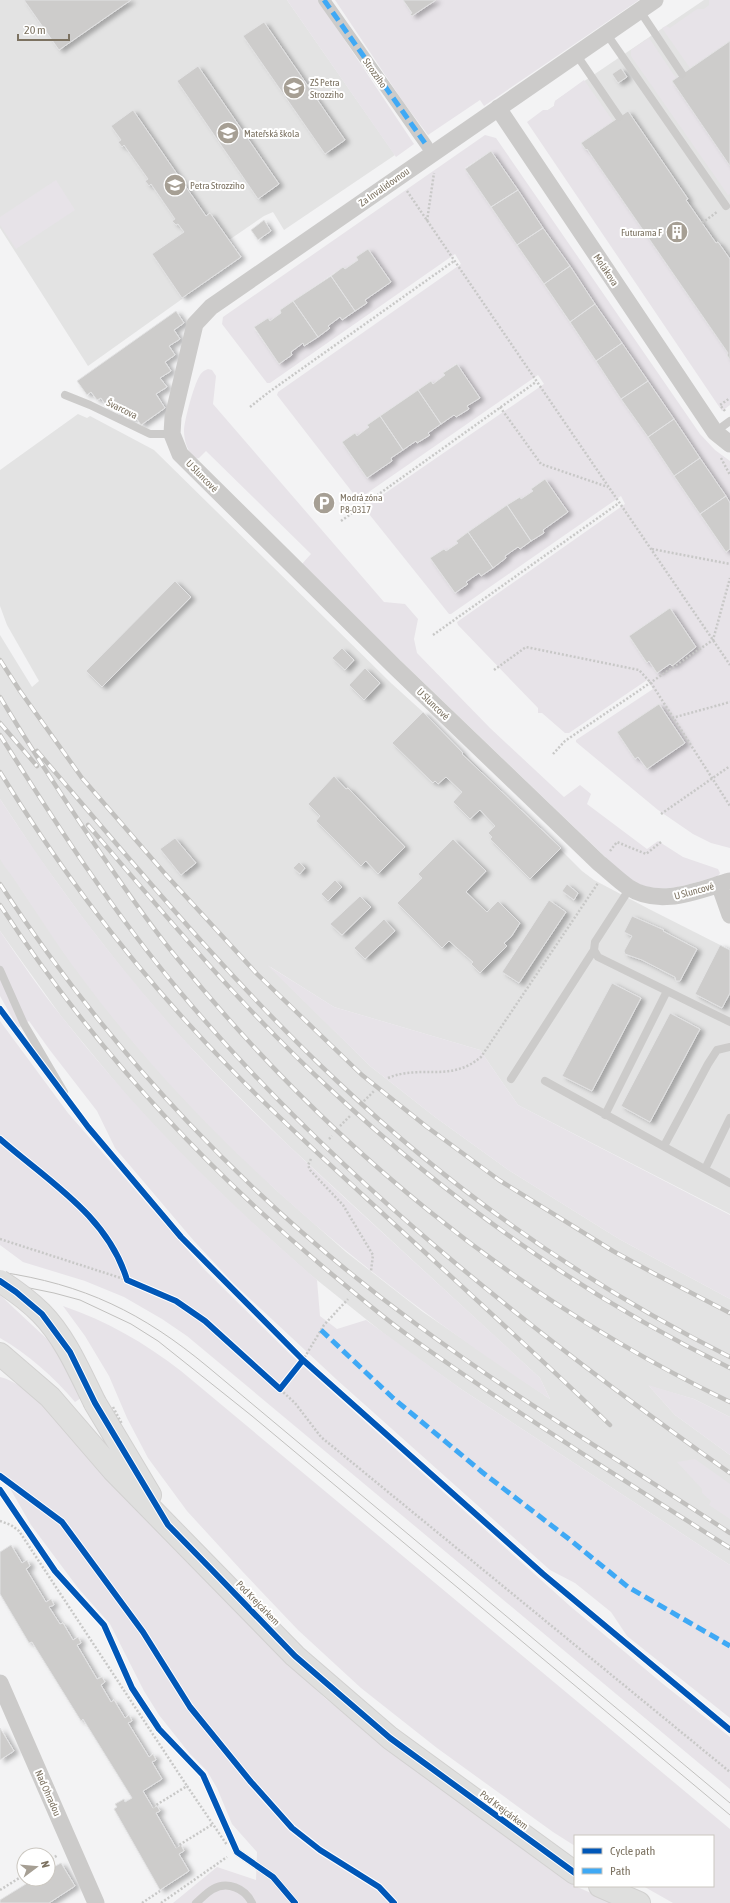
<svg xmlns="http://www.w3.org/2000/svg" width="730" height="1903" font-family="'Asap Condensed',sans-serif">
<defs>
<filter id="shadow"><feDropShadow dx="4.5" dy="2.5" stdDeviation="2" flood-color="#0004"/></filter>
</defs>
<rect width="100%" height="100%" fill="#f3f3f4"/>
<path fill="#e3e3e3" d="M0,0H287L395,155L284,230L273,212L264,216L229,240L241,257L88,366L0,228Z
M704,0H730V376L543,110H548L554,106L555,101Z
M78,414L87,418L90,416L154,450L391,683L423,712L582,871L594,880L649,909L730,950V1214L518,1105L480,1050L334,1007L269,966L370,1066L435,1117L507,1169L619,1239L730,1299V1417L694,1399L649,1386L675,1415L730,1455V1565L461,1389L392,1340L307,1272L239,1211L181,1154L131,1101L61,1016L0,931V857L65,954L94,992L136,1045L201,1116L275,1189L346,1252L423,1312L550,1399L540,1378L288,1145L218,1076L175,1031L131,980L85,921L37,855L0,799V635L32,687L39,681L7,625L0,606V470Z"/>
<path fill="#e7e3e8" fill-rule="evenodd" d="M287,0H318L414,144L396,157Z
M335,0H403L412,13L410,14L412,16L436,0H639L484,106L480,100L428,135L404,103Z
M709,0H730V41L690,68L662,28L666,26L670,28L697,9H704L709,5Z
M649,38L676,78L672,81L730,166V194L728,195L631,56V50Z
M584,80L613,121L581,144L585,150L587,149L728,353L727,355L730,360V405L722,411L527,122L543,110H548L554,106L555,101Z
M485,135L496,138L700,434L715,450L730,461V503L491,151L465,168L726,552L730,549V848L711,843L693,834L658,810L576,742V740L653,689L647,680L569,733H565L542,713H538V708L458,625L457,622L625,504L621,496L451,614H449L365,509V507L544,384L538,375L360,498L356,497L277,395L278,392L461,264L455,254L270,383H267L222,324L223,317ZM368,249L391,282L365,300L367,303L343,320L340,317L328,326L329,329L305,346L303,343L291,352L292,355L279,364L254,328L267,319L270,321L281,313L280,310L343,267L345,269L358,260L356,257ZM456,364L480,398L467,406L469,409L456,417L454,415L428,433L430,435L418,443L416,441L391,458L392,461L367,478L342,442L355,433L357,436L369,427L368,424L431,381L433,384L445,375L444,372ZM545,479L567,512L543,530L544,533L520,549L518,547L505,556L506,558C493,568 479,573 466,582L468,584L455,593L430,558L444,549L446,551L458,543L457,540L519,497L521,499L533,491L532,488ZM670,609L696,647L672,666L670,664L657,673L649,661L646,662L629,636ZM659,704L685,743L647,769L638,757L635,759Z
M56,180L75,210L16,249L0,225V217Z
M208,369L212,370L216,376L213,404L384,602L405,604L418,619L414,639L417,653L490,728L564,797L580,785L591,794L587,804L647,849L658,841L683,857L718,869L720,873L718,876C692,883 666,895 639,884C632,881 625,875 619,870L301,565L311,554L206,451L199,458L195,459C188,452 184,441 184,431C184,421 194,385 199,377C201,373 203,371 208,369Z
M0,799C53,880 111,959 176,1031C230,1092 290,1147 349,1202C413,1261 477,1319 540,1378L550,1399C362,1277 185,1128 56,942C42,921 28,900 14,879C10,872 2,865 0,858C0,848 0,811 0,799Z
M0,931C20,960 40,990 62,1017C138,1114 224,1200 317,1280L320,1316L337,1329L366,1320L461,1389L730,1565V1718L627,1636L611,1612L575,1583L550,1570L336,1379L233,1283L194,1241L115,1148L97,1111L49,1049L29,1021L18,1028L0,996Z
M267,965L334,1007L480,1050L518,1105L730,1215V1299L619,1239L507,1169L435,1117L370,1066Z
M0,1021L68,1113L205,1270L291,1355L570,1606L663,1684L730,1737V1789L187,1336L162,1319L124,1297L85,1281L23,1262L0,1245Z
M0,1295L47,1339L73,1376L81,1398L75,1402C54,1377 28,1354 0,1338Z
M63,1306C107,1321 145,1343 181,1371L730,1829V1903H673L643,1886H713V1836H575V1846L553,1832L437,1748L361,1688L298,1630L242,1571L187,1511L148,1458L127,1418L109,1376L85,1336Z
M0,1377C28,1383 68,1431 89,1452C128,1491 167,1529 204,1568C245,1611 281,1659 326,1699L551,1870L575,1884V1886L614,1903H173L217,1867L256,1880L257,1852L232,1824L217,1788L207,1771L190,1754L159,1715L144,1691L110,1624L78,1588L31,1525L0,1471Z
M648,1385L694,1399L730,1417V1455L675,1415Z
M695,1459L730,1484V1519L709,1505L711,1501L702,1493V1489L677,1462Z"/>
<path fill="#cdcccb" stroke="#e2e2e3" filter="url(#shadow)" d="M24,0H131L59,50Z
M403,0H436L412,16L410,14L412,13Z
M264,22L345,140L325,154L243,36Z
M730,41V166L672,81Z
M198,66L279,184L258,199L177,81Z
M621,68L627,77L618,83L612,74Z
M133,110L206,216L210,213L241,257L182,298L152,254L184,232L178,224L176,225L172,221L175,219L151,184L149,186L145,181L148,179L124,145L122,147L118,142L121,140L111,126Z
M628,111L688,199L686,200L716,243L718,242L730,259V360L727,355L728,353L587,149L586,150L581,143Z
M491,151L518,190L491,207L465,169Z
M518,190L543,228L517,245L491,207Z
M264,220L271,231L258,240L251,230Z
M543,228L570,266L544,284L517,245Z
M368,249L391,282L365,300L367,303L355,311L331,276L343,267L345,269L358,260L356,257Z
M570,266L595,304L570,322L544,284Z
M331,276L355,311L342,320L340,317L328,326L330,328L318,337L293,301Z
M293,301L318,337L304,346L303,343L291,352L292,355L279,364L254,327L268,318L270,321L281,313L280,310Z
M595,304L622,343L596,361L570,322Z
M176,311L184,323L174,330L180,339L169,346L175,355L165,362L171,371L160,378L167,387L156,394L165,408L141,425L135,416L129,420L123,410L118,414L112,404L107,407L101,398L97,400L91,392L87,395L77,381Z
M622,343L648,381L621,399L596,361Z
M457,364L480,398L467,406L469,409L456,417L454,415L441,424L418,390L431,381L433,384L445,375L443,373Z
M648,381L674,419L648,437L621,399Z
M418,390L441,424L428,433L430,435L417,443L416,441L403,450L380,416Z
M380,416L403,450L391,458L392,461L367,478L342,442L355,433L357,436L369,427L367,425Z
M674,419L700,458L674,476L648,437Z
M700,458L726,496L700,514L674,476Z
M545,479L568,512L543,530L544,533L531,541L507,505L520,497L521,499L533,491L531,489Z
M726,496L730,503V549L726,552L700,514Z
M507,505L531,541L520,549L518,547L505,556L506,558L493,568L468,532Z
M468,532L493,568L481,576L479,573L466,582L468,584L455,593L430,558L444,549L446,551L458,543L456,541Z
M175,581L191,597L102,687L86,671Z
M670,608L696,647L672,666L670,664L657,673L649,661L647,663L629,636Z
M342,648L354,660L345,670L332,658Z
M365,668L380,683L364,700L349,685Z
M659,704L685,743L647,769L638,757L635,759L617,732Z
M423,712L463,753L462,754L561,848L530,879L490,839L492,837L488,833L495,826L480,810L470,819L453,802L462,792L446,777L438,784L435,781L433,783L392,743Z
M334,776L346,789L348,788L405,847L378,874L366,861L361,866L316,821L320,816L308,804Z
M175,838L196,863L181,875L160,849Z
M453,839L486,871L466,892L487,912L498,901L520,923L511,937L504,943L507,946L480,973L471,964L473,962L449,941L442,948L397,903L422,878L418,874Z
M299,862L305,868L300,874L293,868Z
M335,880L342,887L328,901L321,894Z
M567,884L578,893L574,900L562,891Z
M360,896L371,907L342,935L330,924Z
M549,900L566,912L519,983L502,972Z
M632,916L664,930L663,931L697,949L680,981H676L675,977L642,960L625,954L624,951L632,936L624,932Z
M384,919L395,931L365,959L354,948Z
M720,945L730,950V993L722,1008L695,994Z
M612,983L641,998L592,1091L562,1076Z
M670,1013L700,1029L650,1122L621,1106Z
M11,1545L22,1563L27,1560L30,1566L26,1569L46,1602L51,1599L54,1605L49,1607L60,1624L63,1623L73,1640L78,1637L81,1643L77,1645L97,1679L102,1677L105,1682L101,1685L111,1702L114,1700L125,1718L129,1715L132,1721L128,1723L149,1757L153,1754L156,1760L152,1762L162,1779L143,1791L153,1808L157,1806L160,1811L156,1813L176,1848L181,1845L184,1851L179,1854L189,1871L160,1890L114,1809L117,1807L115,1804L124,1799L125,1802L132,1798L83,1719L81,1721L32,1642L29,1643L0,1594V1552Z
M0,1728L14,1751L0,1760Z
M61,1863L75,1886L49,1903H0V1900L34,1879H48V1870Z"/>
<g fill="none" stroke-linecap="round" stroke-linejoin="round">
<g stroke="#d2d1d0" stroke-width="24">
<path id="secondary" d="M0,1354L50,1397L113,1470L295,1656L390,1738L575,1873
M95,1403L150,1495
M600,1886L639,1903"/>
</g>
<path stroke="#c8c8c7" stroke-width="2.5" stroke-dasharray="2 2" stroke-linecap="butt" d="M407,191L730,665
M427,221L434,173
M702,223L717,212
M250,407L269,392L454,261
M500,407L541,464L608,487
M725,411L720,405L730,398
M721,458L730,475
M341,521L536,382
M652,549L730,564
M433,635L619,503
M494,670L526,647L639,670L651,683L730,806
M672,718L730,702
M553,754L565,741L713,640L730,578
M661,814L730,766
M610,851L617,842L646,854L661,842
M388,1078C421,1064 450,1083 481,1057L598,883
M361,1104L374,1091
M340,1126L351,1115
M329,1139L332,1136
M311,1159L308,1165L310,1170L343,1205L373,1255L371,1271
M0,1239L127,1280L176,1301L205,1321L295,1403L321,1437L730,1772
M280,1389L303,1360L324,1325L348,1299
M0,1521L11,1525L19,1531L187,1786
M153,1807L187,1786L227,1845
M176,1847L213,1824
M48,1861L58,1855
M0,1890L24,1875
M142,1903L160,1891
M161,1903L227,1857"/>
<path stroke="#cccbca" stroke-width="8" d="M640,11L682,74
M606,33L726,206
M576,54L619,117
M65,395L90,405L150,434H172
M715,432L730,421
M630,888L595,942L594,950L598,957L730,1022
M0,970L24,1024L64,1092
M511,1079L594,950
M545,1081L730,1183
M605,1115L667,991
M664,1146L708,1064L717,1050L730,1047
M705,1169L730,1118
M237,1852L273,1877L295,1903
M196,1903C201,1899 207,1892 213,1889C227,1881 245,1888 252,1903"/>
<path stroke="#cccbca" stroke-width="12" d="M324,0L427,146"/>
<path stroke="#cccbca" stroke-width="17" d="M655,0L211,307L195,324L173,417L172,434L180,454L395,667L599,863C609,871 618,880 628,887C660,908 698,890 730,881
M498,108L715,432L730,444
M719,884L730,915
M0,1683L96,1903"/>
<use href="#secondary" stroke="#dfdfde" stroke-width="22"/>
<path stroke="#c1c0be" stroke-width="1" d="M0,1272C84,1284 143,1313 208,1367L730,1803
M0,1282L54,1293L80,1300L131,1324L158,1341L252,1416L730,1815"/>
<g stroke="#c1c0be" stroke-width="4.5">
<path id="rail" d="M0,660L20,691L82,778L167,876L257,974L362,1075L427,1127L499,1180L613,1251L655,1274L730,1313
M0,697C30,747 62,796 95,845C121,883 147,922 177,958C327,1144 514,1298 730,1402
M0,723L37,766
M0,735C56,824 113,912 181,993C337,1179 533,1333 730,1473
M37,751C134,864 229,980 338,1082C454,1192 587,1285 730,1357
M0,772C65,878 142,978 229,1067C273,1113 320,1155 366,1198C448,1274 530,1348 610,1425
M88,825C165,915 242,1008 330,1089C449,1200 583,1296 730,1368
M0,884C111,1054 253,1204 416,1324C517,1399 625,1464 730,1533
M0,905C90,1043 201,1165 328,1271C355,1293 381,1316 409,1336C513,1411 622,1479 730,1548"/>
</g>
<use href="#rail" stroke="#fff" stroke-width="3" stroke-dasharray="9" stroke-linecap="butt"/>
<g stroke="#d2d1d0" stroke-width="24" stroke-linecap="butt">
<path id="secondary-bridge" d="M0,1281C14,1290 29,1301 41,1313C65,1337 80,1373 95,1403"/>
</g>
<path stroke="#c8c8c7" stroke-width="2.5" stroke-dasharray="2 2" stroke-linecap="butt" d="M113,1407L122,1424"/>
<use href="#secondary-bridge" stroke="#dfdfde" stroke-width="22"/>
<path stroke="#3fa9f5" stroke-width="5" stroke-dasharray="10 5" stroke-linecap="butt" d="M324,0L427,146
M321,1330L393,1398L482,1472L569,1539L628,1587L730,1646"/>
<g stroke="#fff" stroke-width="8">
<path id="cycleway" d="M0,1009L88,1127L181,1237L303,1360L543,1574L730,1730
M0,1139C48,1181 108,1216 127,1280L176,1301L205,1321L280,1389L303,1360
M0,1281L16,1292L42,1314L70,1352L95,1403L168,1525L211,1569L295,1656L390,1738L575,1873
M0,1476L62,1522L143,1632L190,1707L251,1782L292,1828L320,1850L379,1887L394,1903
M0,1490L55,1571L104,1625L132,1688L159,1729L203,1775L237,1852L273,1877L295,1903"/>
</g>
<use href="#cycleway" stroke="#0057b8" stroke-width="6"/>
</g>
<defs>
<g id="school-disc" transform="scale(1.15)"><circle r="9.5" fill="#a69f94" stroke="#fff"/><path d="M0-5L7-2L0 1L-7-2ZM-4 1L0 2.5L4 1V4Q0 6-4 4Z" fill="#fff"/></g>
<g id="building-disc" transform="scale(1.15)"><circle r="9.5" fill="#a69f94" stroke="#fff"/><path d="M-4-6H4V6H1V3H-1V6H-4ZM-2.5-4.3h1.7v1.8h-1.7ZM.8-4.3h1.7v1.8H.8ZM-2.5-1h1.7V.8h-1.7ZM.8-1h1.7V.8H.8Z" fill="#fff"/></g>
<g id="parking-disc" transform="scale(1.15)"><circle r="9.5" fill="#a69f94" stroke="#fff"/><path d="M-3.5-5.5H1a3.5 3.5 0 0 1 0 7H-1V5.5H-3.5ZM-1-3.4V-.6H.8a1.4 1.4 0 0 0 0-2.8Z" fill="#fff"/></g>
</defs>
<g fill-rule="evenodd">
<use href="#school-disc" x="294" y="88"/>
<use href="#school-disc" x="228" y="133"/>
<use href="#school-disc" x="175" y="185"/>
<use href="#building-disc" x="677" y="232"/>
<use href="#parking-disc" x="324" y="503"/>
</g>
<g text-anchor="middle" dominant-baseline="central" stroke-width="4" stroke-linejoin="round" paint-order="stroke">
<g font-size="10" fill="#7c7261" stroke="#fff">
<text transform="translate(375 73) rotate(55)">Strozziho</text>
<text transform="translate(384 187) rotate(-35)">Za Invalidovnou</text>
<text transform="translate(606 270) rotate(56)">Molákova</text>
<text transform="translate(122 409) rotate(26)">Švarcova</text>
<text transform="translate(202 476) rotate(45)">U Sluncové</text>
<text transform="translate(433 704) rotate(44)">U Sluncové</text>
<text transform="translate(694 891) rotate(-15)">U Sluncové</text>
<text transform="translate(258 1603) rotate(46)">Pod Krejcárkem</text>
<text transform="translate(48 1793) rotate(66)">Nad Ohradou</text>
<text transform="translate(504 1810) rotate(37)">Pod Krejcárkem</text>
</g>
<g font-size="10" fill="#7c7261" stroke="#fff" text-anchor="start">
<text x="310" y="82">ZŠ Petra<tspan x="310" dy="12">Strozziho</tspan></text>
<text x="244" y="133">Mateřská škola</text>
<text x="190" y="185">Petra Strozziho</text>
<text x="662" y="232" text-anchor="end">Futurama F</text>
<text x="340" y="497">Modrá zóna<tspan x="340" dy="12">P8-0317</tspan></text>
</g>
</g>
<rect x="574" y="1835" width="140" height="52" fill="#ffffff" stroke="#cbc7c0"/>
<rect x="582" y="1848" width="20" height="6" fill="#0057b8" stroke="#cbc7c0"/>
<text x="610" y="1855" font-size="12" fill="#7c7261">Cycle path</text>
<rect x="582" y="1868" width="20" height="6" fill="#3fa9f5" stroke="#cbc7c0"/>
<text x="610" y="1875" font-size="12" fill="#7c7261">Path</text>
<g transform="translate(36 1867) rotate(74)"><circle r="19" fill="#ffffff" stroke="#cbc7c0"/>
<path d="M0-3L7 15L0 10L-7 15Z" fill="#a69f94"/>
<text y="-6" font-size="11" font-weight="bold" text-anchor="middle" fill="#7c7261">N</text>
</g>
<path d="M18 34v6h51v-6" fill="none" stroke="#7c7261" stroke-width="2"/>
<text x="24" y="34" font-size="12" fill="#7c7261" stroke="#ffffff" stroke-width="3" paint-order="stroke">20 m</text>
</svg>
